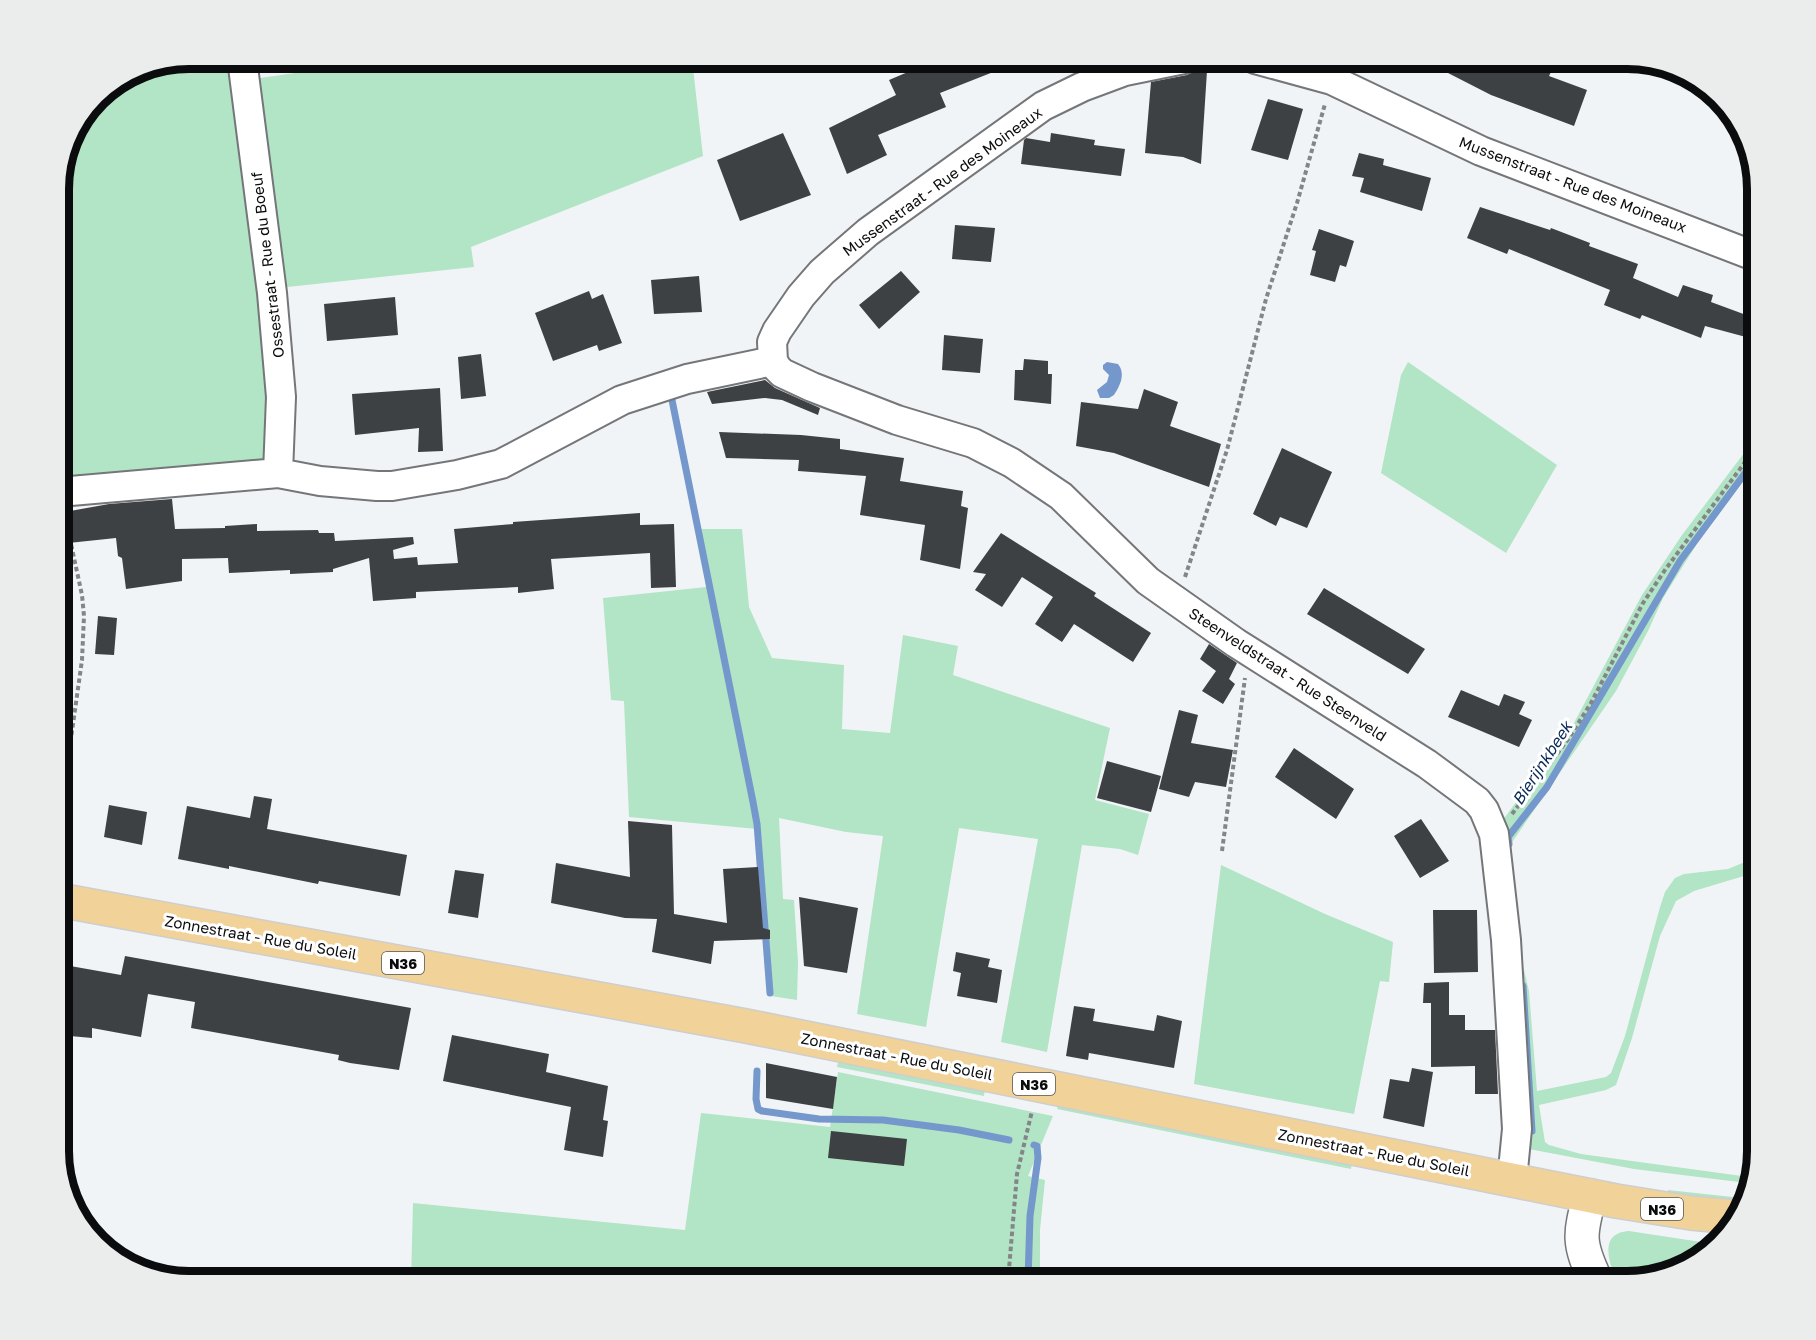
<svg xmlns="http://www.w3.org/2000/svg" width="1816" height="1340" font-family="'Golos Text',sans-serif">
<rect width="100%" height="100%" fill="#f1f4f6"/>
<path fill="#b2e4c6" d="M189,59H239L273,456L259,465L59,483V180L72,132L103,91L140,68Z
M394,59H692L703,156L471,247L474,267L278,288L260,78Z
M1408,362L1557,465L1506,553L1381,473L1401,375Z
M1757,436V462L1698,542L1663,598L1648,631L1616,691L1506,851L1497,828L1574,723L1642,595L1682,535Z
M700,529H742L749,607L772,658L844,665L842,729L890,733L903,635L958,646L953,675L1110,728L1095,800L1149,814L1138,855L1120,849L1082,845L1047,1052L1001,1042L1038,839L959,828L926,1027L857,1014L883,836L846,832L779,818L783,899L794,900L798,962L797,1000L771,996L757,829L629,817L624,701L611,700L603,598L706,587Z
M1757,857V872L1694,891L1676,901L1660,936L1632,1038L1616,1085L1606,1090L1539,1105L1545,1142L1549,1145L1581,1154L1749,1177L1747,1183L1634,1169L1529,1149L1507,860L1512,861L1521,957L1529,991L1537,1091L1606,1077L1611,1073L1625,1036L1660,907L1665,892L1675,878L1684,874L1728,869Z
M1221,865L1325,914L1393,942L1389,982L1380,981L1354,1114L1194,1084Z
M839,1058L985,1087L984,1096L837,1067Z
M838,1072L1053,1116L1028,1176L1045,1180L1040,1230V1281H411L413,1203L685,1230L701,1113L830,1127Z
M1059,1103L1352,1161L1351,1169L1057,1109Z
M1668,1190L1742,1198L1739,1206L1666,1197Z
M1629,1231L1714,1244L1685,1268L1627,1281H1617C1609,1263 1598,1233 1629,1231Z"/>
<path fill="#7497cc" d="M1107,362L1118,364C1126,374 1120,386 1114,395L1109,398H1100L1097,390L1107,382L1109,375L1103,369V365Z"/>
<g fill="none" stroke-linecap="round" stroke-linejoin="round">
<path stroke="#7497cc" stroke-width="7" d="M672,400L753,802L757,824L770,993
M1509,844L1508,837L1547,787L1680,561L1757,457
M1523,986L1532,1131
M757,1071L756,1099L758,1109L762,1111L819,1119L883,1120L959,1130L1009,1140
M1028,1281L1030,1216L1038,1158L1037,1146L1034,1145"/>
</g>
<path fill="#3e4143" d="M911,58L1024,60L940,93L946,107L878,135L887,155L847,174L829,128L896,95L889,80L915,69Z
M1454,58H1514L1551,72L1549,76L1587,90L1574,126L1491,95L1448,73Z
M1196,70L1207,71L1201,164L1183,157L1145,153L1151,82L1187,75Z
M1268,99L1303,109L1288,160L1251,150Z
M783,133L811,195L740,221L717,160Z
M1051,133L1095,140L1094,145L1125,149L1121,176L1021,164L1024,140L1026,138L1050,142Z
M1359,153L1384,159L1383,165L1431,178L1422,211L1360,192L1364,178L1352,176Z
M1480,207L1550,230L1551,228L1590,243L1589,246L1638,264L1633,278L1678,297L1683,285L1713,295L1711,302L1757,319V340L1705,326L1701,338L1642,315L1640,319L1604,305L1610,290L1509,249L1507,254L1467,238Z
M955,225L995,228L991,262L952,259Z
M1319,229L1354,241L1346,267L1340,265L1335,282L1310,275L1316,251L1312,250Z
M901,271L920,292L879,329L859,305Z
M699,276L702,312L654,314L651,280Z
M589,291L592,299L603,294L622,343L599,351L597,345L553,361L535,313Z
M395,297L398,335L327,341L324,304Z
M944,335L983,339L980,373L942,370Z
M481,354L486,396L461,399L458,357Z
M1024,359L1048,361V374H1052L1051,404L1014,400L1015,370H1023Z
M765,380L775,388L820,408L818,415L782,400L765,398L712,404L707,392Z
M440,388L443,451L418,452L419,428L355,435L352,394Z
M1144,389L1178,402L1170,426L1221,444L1209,487L1114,453L1076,446L1081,402L1138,409Z
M719,432L801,435L840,439V449L904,458L900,481L963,491L961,506L968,508L960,569L920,560L925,525L860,515L866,476L798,471L799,460L726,458Z
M1282,448L1332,472L1307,528L1280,517L1276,526L1253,514Z
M172,499L175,529L225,528V526L257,524V531L318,530L319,533H334L335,541L413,537L414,544L393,550L394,559L417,557L418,565L458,563L454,529L513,524V522L640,513V525L674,524L676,587L651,588L650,553L551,559L554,589L518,593V587L416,592V598L373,601L369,558L333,569V572L290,574V570L229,573L228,558L182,559V581L126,589L122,558L118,556L116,538L59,544V513L109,504Z
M1001,533L1096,593L1094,596L1151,633L1133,662L1074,624L1062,642L1035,624L1053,597L1022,577L1002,607L975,590L986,574L973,572Z
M1324,588L1425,649L1408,674L1307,614Z
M98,616L117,618L114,655L95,654Z
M1209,644L1237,663L1229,679L1235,684L1223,704L1202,691L1216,671L1200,659Z
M1461,690L1499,706L1504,694L1525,702L1519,714L1532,720L1519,747L1448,717Z
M1179,710L1198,715L1191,743L1233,750L1226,787L1195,782L1189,797L1159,789Z
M1294,748L1354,789L1336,819L1275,777Z
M1107,761L1161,776L1151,812L1097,798Z
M254,796L272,799L267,829L407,855L400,896L319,881L318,884L229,866V869L178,859L187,806L250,818Z
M109,805L147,812L142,845L104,837Z
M1421,819L1449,861L1420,878L1394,836Z
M628,821L672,825L674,914L727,923L723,869L758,867L763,928L770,930V939L714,941L711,964L652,952L657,919L625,918L551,903L556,863L630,877Z
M455,870L484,874L478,918L448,913Z
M799,897L858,908L847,973L804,966Z
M1433,910H1477L1478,972L1434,973Z
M956,952L990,959L988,967L1002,970L997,1003L957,996L961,973L953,971Z
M125,956L411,1008L399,1070L350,1063L338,1060L339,1055L191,1028L195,1002L148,994L141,1037L92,1028V1038L59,1035V964L121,975Z
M1449,982V1015H1465V1030H1495L1498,1094H1475V1066L1431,1067V1003H1423L1424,983Z
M1074,1006L1095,1009L1093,1021L1154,1031L1157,1015L1182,1021L1174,1068L1089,1053L1088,1060L1066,1056Z
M452,1035L549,1054L546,1072L608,1086L603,1120L608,1121L603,1157L564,1150L571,1107L443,1081Z
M766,1063L837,1077L833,1109L766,1098Z
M1412,1068L1433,1072L1424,1127L1383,1118L1390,1079L1409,1082Z
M831,1131L907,1139L904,1166L828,1158Z"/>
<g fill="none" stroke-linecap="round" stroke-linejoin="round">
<g stroke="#747679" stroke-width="32">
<path id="minor" d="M242,59L272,293L281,397L278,473
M1184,59L1125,71L1082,87L1043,106L868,232L822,272L801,296L777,331L772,342L773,361L777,368L782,373L812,387L897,420L973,443L1012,463L1061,496L1148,581L1236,643L1427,764L1477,801L1484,810L1494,834L1506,940L1517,1129L1512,1180
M1255,59L1332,80L1481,151L1757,257
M59,492L278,473L320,481L377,486H392L457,475L501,464L622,400L687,379L773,361"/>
</g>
<g stroke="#747679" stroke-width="36">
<path id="tertiary" d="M1590,1196C1579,1235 1578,1243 1596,1281"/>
</g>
<g stroke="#cececf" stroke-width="36">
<path id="primary" d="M59,900L746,1026L1616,1201L1691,1213L1735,1217"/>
</g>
<path stroke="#838586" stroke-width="4" stroke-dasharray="4.5 3" stroke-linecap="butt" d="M1185,577L1227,450L1266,299L1297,203L1325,104
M1512,814L1569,738L1591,703L1643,603L1665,570L1757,446
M59,824L82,660L84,616L82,595L65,516
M1222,851L1245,678
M1008,1281L1017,1174L1032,1111"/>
<use href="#minor" stroke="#fff" stroke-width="28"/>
<use href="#tertiary" stroke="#fff" stroke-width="33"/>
<use href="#primary" stroke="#f1d298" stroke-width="33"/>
</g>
<g text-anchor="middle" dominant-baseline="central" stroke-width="6" stroke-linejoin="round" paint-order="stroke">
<g fill="#fff" stroke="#545556" stroke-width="1.5">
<rect x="382" y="952" width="42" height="22" rx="4.5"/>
<rect x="1013" y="1073" width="42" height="22" rx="4.5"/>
<rect x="1641" y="1198" width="42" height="22" rx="4.5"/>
</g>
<g font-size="14" font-weight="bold" fill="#0b0c0d">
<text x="403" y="963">N36</text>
<text x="1034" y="1084">N36</text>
<text x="1662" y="1209">N36</text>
</g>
<g font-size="15" fill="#0b0c0d" stroke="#fff">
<text transform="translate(942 181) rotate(-36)">Mussenstraat - Rue des Moineaux</text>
<text transform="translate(1573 184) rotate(21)">Mussenstraat - Rue des Moineaux</text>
<text transform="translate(267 265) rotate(-97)">Ossestraat - Rue du Boeuf</text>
<text transform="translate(1288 674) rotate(33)">Steenveldstraat - Rue Steenveld</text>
<text transform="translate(261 937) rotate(10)">Zonnestraat - Rue du Soleil</text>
<text transform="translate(897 1056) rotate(11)">Zonnestraat - Rue du Soleil</text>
<text transform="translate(1374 1152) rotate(11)">Zonnestraat - Rue du Soleil</text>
</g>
<g font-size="16" font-style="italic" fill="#082858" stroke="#fff">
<text transform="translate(1542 763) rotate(-57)">Bierijnkbeek</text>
</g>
</g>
<path d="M0 0H1816V1340H0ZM189 69H1627A120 120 0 0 1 1747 189V1151A120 120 0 0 1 1627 1271H189A120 120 0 0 1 69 1151V189A120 120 0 0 1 189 69Z" fill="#ebecec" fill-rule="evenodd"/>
<path fill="none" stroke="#0b0c0d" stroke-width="8" d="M189 69H1627A120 120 0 0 1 1747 189V1151A120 120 0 0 1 1627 1271H189A120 120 0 0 1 69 1151V189A120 120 0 0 1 189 69Z"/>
</svg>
